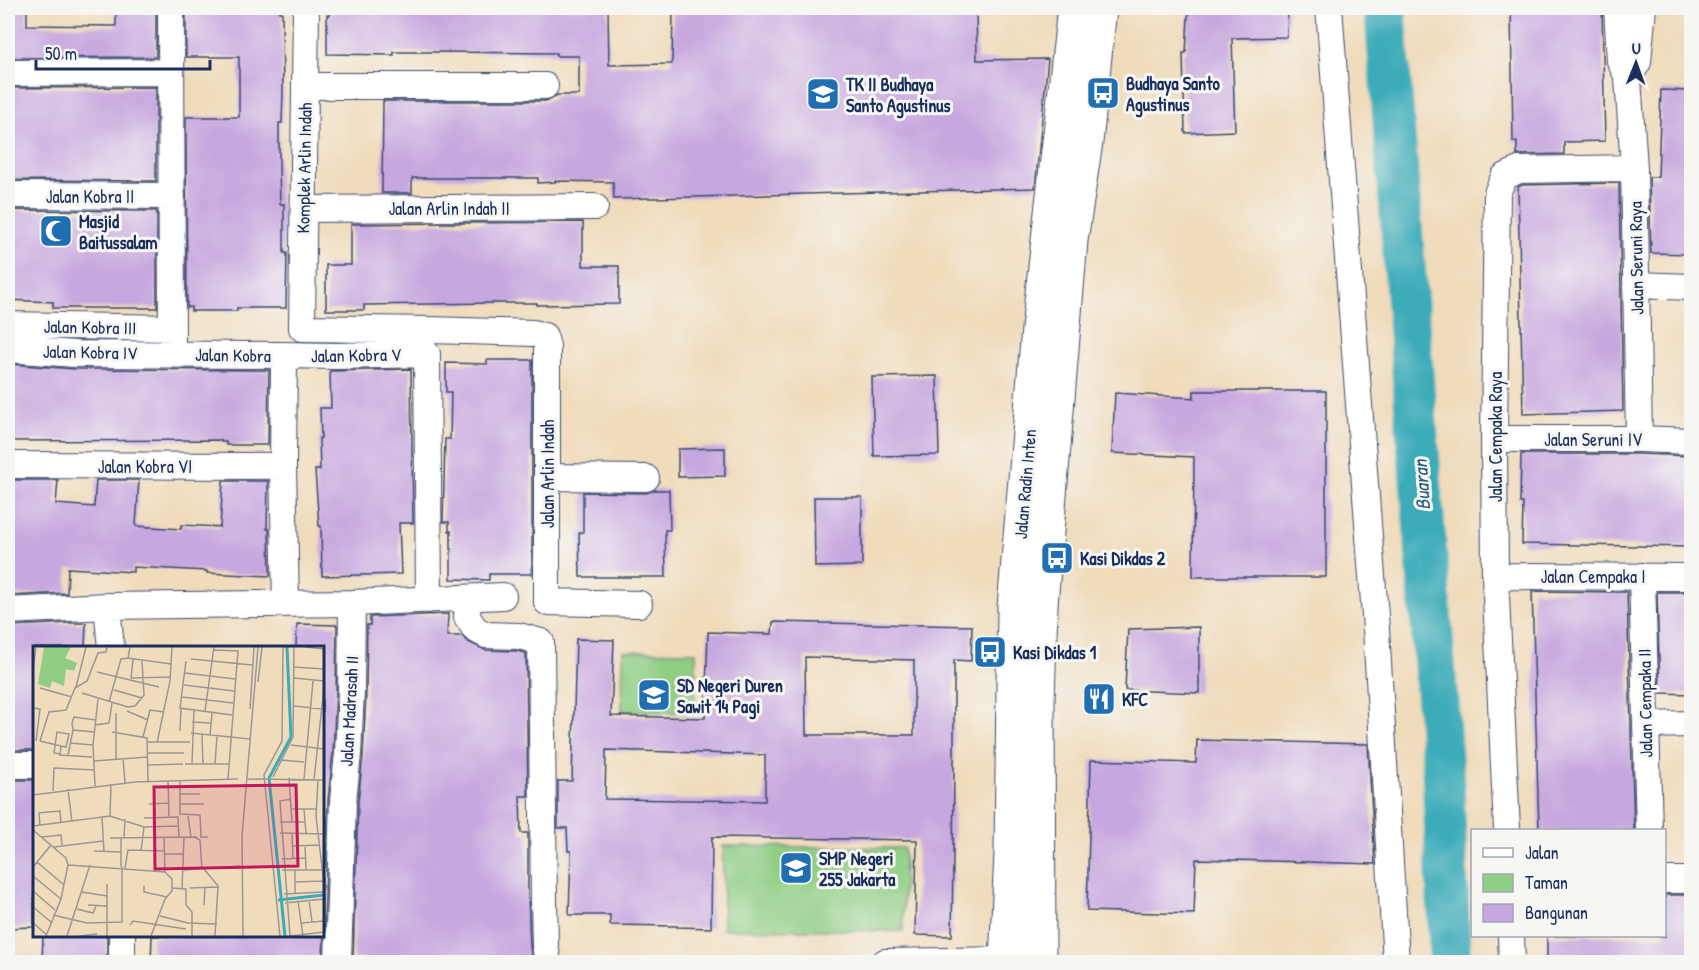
<svg xmlns="http://www.w3.org/2000/svg" width="1699" height="970" font-family="'Patrick Hand',sans-serif">
<rect width="100%" height="100%" fill="#f6f6f2"/>
<filter id="ink" filterUnits="userSpaceOnUse"><feTurbulence type="fractalNoise" baseFrequency=".0167" numOctaves="2"/><feDisplacementMap in="SourceGraphic" scale="12" xChannelSelector="R" yChannelSelector="G"/><feConvolveMatrix kernelMatrix="1 2 1 2 8 2 1 2 1" color-interpolation-filters="sRGB"/></filter>
<filter id="wash" filterUnits="userSpaceOnUse"><feTurbulence type="fractalNoise" baseFrequency=".008" numOctaves="4" result="noise"/><feDisplacementMap in="SourceGraphic" scale="24" xChannelSelector="R" yChannelSelector="G"/><feGaussianBlur stdDeviation="1.35" result="paint"/><feColorMatrix in="noise" values="0 0 0 0 0 0 0 0 0 0 0 0 0 0 0 0 0 1.4 0 .05"/><feComposite in="paint" operator="in"/></filter>
<g filter="url(#wash)">
<rect width="100%" height="100%" fill="#f0dbbb"/>
<path fill="#90ce84" stroke="#567e71" stroke-width="1.5" d="M623,651L696,652L695,713L622,711Z
M723,846L904,848L903,931L723,929Z"/>
<g fill="none" stroke-linecap="round" stroke-linejoin="round">
<path stroke="#3cacb9" stroke-width="42" d="M1385,8L1443,777L1450,962"/>
</g>
<g id="blocks">
<path fill="#c7a7df" fill-rule="evenodd" d="M8,8H27V25L116,26V8H156V57L8,58Z
M186,8H279V12H282L283,91L282,123H279V166L280,204H284V253H287L286,308H237V311H191V307H187L186,117H239V57H186Z
M330,8H608L609,65L672,64L673,8H976L977,60L1048,59L1035,188L614,199L613,182L555,181V182L538,183V178H412V193H382L383,101H545L552,99L557,95H579V56H556V53L437,52H394V55L327,54V15H330Z
M1191,8H1288L1287,37L1232,38L1235,131L1185,133L1183,53H1186L1188,17Z
M1511,8H1602L1605,141L1564,142V154L1517,155V142H1513Z
M156,87V181L8,180V88Z
M1661,90L1692,91V254L1651,253L1649,177H1658Z
M1619,183L1623,411L1523,414L1518,187L1522,185Z
M8,210L157,211V308H53V302L8,300Z
M583,222V266H619V304L537,305V303H492L364,305V310H326V265H351V224Z
M487,360H532V574H489V580L451,579V531H449V522H443L445,439H450L451,392H446V363L487,364Z
M8,364L75,369L269,370L268,445H226V442H221V440L8,441Z
M411,369L413,523H399L401,574L322,576L321,526H319L315,470H320L319,438H321L320,408H331L330,371Z
M937,376L939,455L874,456L872,377Z
M1194,391H1326V577H1193L1194,457L1112,453L1115,393L1194,398Z
M725,448V476L678,477V449Z
M1521,454H1639L1692,456V547L1522,544L1523,503H1520Z
M8,480H58L56,504L94,507L96,480H139L136,526L181,529V525L220,527L223,481H268L267,529H269L270,576L207,573V571L133,567V572L68,568L67,593L8,596Z
M655,490H669L670,530H665L666,577H580L579,533L583,532V492L646,493Z
M814,497H862V566L815,567Z
M1532,591L1627,592L1634,831H1539Z
M1657,592H1692V694L1660,693Z
M448,614L447,636H462L468,642L485,650L517,651L526,653L528,796H520L521,833H528V893L530,946L533,963H415L353,959L358,802L363,755L366,692L367,625H370V617Z
M773,622L972,626L971,661L954,660V774L952,936L915,935L917,840L712,837L711,928L677,927V926L610,925V915H569L571,851H568L567,828H558V781H572L576,639L614,640L611,716L705,718L708,632L772,634ZM805,657L914,660V735H806ZM606,750L765,755V801L605,799Z
M69,623H86L85,648H34V750H12V726H8V626Z
M297,624L337,625L336,691L333,753L328,800L323,961L295,960V963H151L152,936H322V648H296Z
M1199,627V693L1125,690L1128,629Z
M1197,740L1368,744L1375,864L1196,859L1194,914L1087,911L1091,760L1196,763Z
M12,780H34V927L8,928V782L12,783Z
M1665,895H1692V963H1547V936H1665Z
M43,936H107V963H42Z"/>
</g>
</g>
<g filter="url(#ink)">
<use href="#blocks" fill-opacity="0" stroke="#3b496c" stroke-width="1.5"/>
<g fill="none" stroke-linecap="round" stroke-linejoin="round">
<g stroke="#3b496c" stroke-width="28">
<path id="minor" d="M171,8L172,353
M306,8L302,328L429,330L533,333L544,336L547,346V602L639,604
M1329,8L1376,629L1396,962
M1617,8L1620,61L1628,78L1634,168L1639,439
M8,73L171,72
M1628,78L1638,62L1643,8
M305,86H545
M8,195L172,196
M304,209L595,207
M1637,285L1692,287
M8,325L172,328
M8,349L75,354L284,355L283,466L286,603
M284,355L337,356L427,354L429,600
M1494,439H1639L1692,441
M8,465L283,466
M547,477L646,478
M1495,576L1692,577
M1642,576L1649,830
M468,598L467,617L475,629L486,635L519,636L541,642L544,902L545,945L548,962
M107,606L111,648
M8,611L107,606L352,603L503,596
M1646,725L1692,724
M8,765H34
M1507,830L1495,576L1494,439L1497,193L1504,177L1519,170L1634,168
M1664,880H1692
M1511,936L1512,962
M122,962V936
M338,962L343,801L348,754L351,691L352,603
M885,962L1006,960"/>
</g>
<g stroke="#3b496c" stroke-width="35">
<path id="primary" d="M1006,962L1011,853L1014,607L1038,329L1074,8
M1039,962L1038,701L1041,605L1071,240L1086,142L1100,8"/>
</g>
<use href="#minor" stroke="#fff" stroke-width="26"/>
<use href="#primary" stroke="#fff" stroke-width="33"/>
</g>
</g>
<defs>
<g id="bus-square" transform="scale(1.725)"><rect x="-9" y="-9" width="18" height="18" rx="4" fill="#1f6fb2" stroke="#f6f6f2"/><path d="M-5-6H5V4H4V6H2V4H-2V6H-4V4H-5ZM-3.5-4V0h7V-4ZM-3.5 1.2v1.5H-2V1.2ZM2 1.2v1.5H3.5V1.2Z" fill="#fff"/></g>
<g id="school-square" transform="scale(1.725)"><rect x="-9" y="-9" width="18" height="18" rx="4" fill="#1f6fb2" stroke="#f6f6f2"/><path d="M0-5L7-2L0 1L-7-2ZM-4 1L0 2.5L4 1V4Q0 6-4 4Z" fill="#fff"/></g>
<g id="mosque-square" transform="scale(1.725)"><rect x="-9" y="-9" width="18" height="18" rx="4" fill="#1f6fb2" stroke="#f6f6f2"/><path d="M3.5-4.9A6 6 0 1 0 3.5 4.9A5 5 0 1 1 3.5-4.9Z" fill="#fff"/></g>
<g id="restaurant-square" transform="scale(1.725)"><rect x="-9" y="-9" width="18" height="18" rx="4" fill="#1f6fb2" stroke="#f6f6f2"/><path d="M-5-6h1v4h1v-4h1v4h1v-4h1v5L-1.5 .5V6h-2V.5L-5-1ZM5-6V6H3V1.5H1.5Q1.5-4 5-6Z" fill="#fff"/></g>
</defs>
<g fill-rule="evenodd">
<use href="#bus-square" x="1103" y="93"/>
<use href="#school-square" x="823" y="94"/>
<use href="#mosque-square" x="56" y="231"/>
<use href="#bus-square" x="1057" y="558"/>
<use href="#bus-square" x="990" y="652"/>
<use href="#school-square" x="654" y="695"/>
<use href="#restaurant-square" x="1099" y="699"/>
<use href="#school-square" x="796" y="868"/>
</g>
<g text-anchor="middle" dominant-baseline="central" stroke-width="6" stroke-linejoin="round" paint-order="stroke">
<g font-size="18" font-weight="bold" fill="#1b2f5e" stroke="#f6f6f2" text-anchor="start">
<text x="1126" y="83">Budhaya Santo<tspan x="1126" dy="21">Agustinus</tspan></text>
<text x="846" y="84">TK II Budhaya<tspan x="846" dy="21">Santo Agustinus</tspan></text>
<text x="79" y="221">Masjid<tspan x="79" dy="21">Baitussalam</tspan></text>
<text x="1080" y="558">Kasi Dikdas 2</text>
<text x="1013" y="652">Kasi Dikdas 1</text>
<text x="677" y="685">SD Negeri Duren<tspan x="677" dy="21">Sawit 14 Pagi</tspan></text>
<text x="1122" y="699">KFC</text>
<text x="819" y="858">SMP Negeri<tspan x="819" dy="21">255 Jakarta</tspan></text>
</g>
<g font-size="18" fill="#1b2f5e" stroke="#f6f6f2">
<text transform="translate(304 168) rotate(-89)">Komplek Arlin Indah</text>
<text x="90" y="196">Jalan Kobra II</text>
<text x="449" y="208">Jalan Arlin Indah II</text>
<text transform="translate(1636 258) rotate(-91)">Jalan Seruni Raya</text>
<text transform="translate(90 327) rotate(1)">Jalan Kobra III</text>
<text transform="translate(90 352) rotate(1)">Jalan Kobra IV</text>
<text transform="translate(233 355) rotate(1)">Jalan Kobra</text>
<text transform="translate(356 355) rotate(-1)">Jalan Kobra V</text>
<text transform="translate(1495 437) rotate(-90)">Jalan Cempaka Raya</text>
<text x="1593" y="439">Jalan Seruni IV</text>
<text x="145" y="466">Jalan Kobra VI</text>
<text transform="translate(547 474) rotate(-90)">Jalan Arlin Indah</text>
<text transform="translate(1025 484) rotate(-85)">Jalan Radin Inten</text>
<text x="1593" y="576">Jalan Cempaka I</text>
<text transform="translate(1645 703) rotate(-91)">Jalan Cempaka II</text>
<text transform="translate(349 711) rotate(-87)">Jalan Madrasah II</text>
</g>
<g font-size="20" font-style="italic" fill="#275b7e" stroke="#f6f6f2">
<text transform="translate(1421 485) rotate(-94)">Buaran</text>
</g>
</g>
<g transform="translate(33 646)">
<rect width="291" height="291" fill="#f0dbbb"/>
<path d="M11,1H38L32,12L44,17L41,25L33,23L31,40L19,35L17,42L5,38Z" fill="#90ce84"/>
<path fill="none" stroke="#3cacb9" stroke-width="3" d="M245,254L291,249M252,290L236,132L258,91L254,1"/>
<path fill="none" stroke="#9b9696" stroke-width="1.5" d="M272,1L291,3M181,4L205,5L195,133M95,12L138,18M158,13L219,19M153,15L147,62L199,69M261,21L291,23M0,25L3,1M64,26L126,41M152,27L202,33M98,32L137,31M261,32L291,35M98,33L100,13M225,36L229,1M151,39L201,45M43,41L53,1M7,42L39,51M81,44L109,52M49,47L95,61M149,51L200,57M76,56L88,13L95,12L97,1M261,60L290,63M95,61L102,60L111,49L109,15M0,62L7,63L3,95M217,63L221,1M94,65L115,74M172,65L181,1M159,76L178,77M62,79L76,77L79,57M147,85L148,63M61,86L40,84L39,77L41,71L63,74M79,86L114,92L115,135M158,87L217,93M169,89L170,118M177,90L179,67M110,91L117,64L131,66M7,95L16,66L33,64L42,42L54,35L65,7L73,6L74,1M7,95L28,100L27,109L59,111M115,96H157M37,97L60,99M124,97L137,35L139,1M258,99L291,103M115,107H151M27,108L21,107L24,86L36,88L33,101L28,100M35,109L40,84M90,112L92,137M83,113V67M248,114L271,116M61,115L115,111M152,118H196M159,118L161,64M182,118L184,90M115,119L150,118M240,131L260,91L261,1M256,132L259,176M213,133L291,134M271,133L280,35M281,134L291,41M285,134L283,170L291,238M135,135L136,170M147,135V168L167,169L168,191H175M62,140L60,99L65,53M35,143L39,176M20,145L21,122L62,124M147,148H167M0,149L102,136L205,133M116,158L136,157M147,158H171M259,163H283M271,163L273,187M77,170L78,138M155,170L158,191M69,171L71,206M111,172L145,171L146,191M247,176H272M0,180L77,170L111,181M7,180L6,167L15,166L27,165L28,178M111,181L145,180M0,184L33,212L35,219L28,253L13,290M247,187L291,188M259,187L260,213M9,191L28,189L29,199M161,191L167,194L169,223M77,192L164,191M91,192L92,173M272,199L273,224M260,200L286,199M21,201L70,195M61,205L88,206M108,205L111,181M132,208H151M249,213L273,212M4,216L31,239M35,219L132,226M0,221L18,199M88,221V192M92,222L95,204L132,205M171,223L185,240L182,290M151,224L207,220M249,224H289M262,224V247M0,230L28,253M262,236L290,235M111,240V246L134,251M139,242L153,243V259L159,266V290M157,242L185,241M149,243L151,191M0,245L22,264M49,246L74,250M251,248L291,246M276,254L279,276M265,255L270,290M252,257L291,253M55,259L74,260M171,259L172,241M0,261L18,276M44,263L60,267L63,260M20,269L54,277L89,276V221M127,270L155,277L184,278M0,277L14,289M268,277L291,275M97,279L100,275L153,283M34,290L57,219M46,290L64,288M74,290V238M118,290L132,253L139,245V233L132,226L131,192M210,290L209,190L225,1M247,290L231,129L249,95L250,1M257,290L247,155L258,153M257,290L291,286"/>
<path fill="#c2185b" fill-opacity="0.15" stroke="#c2185b" stroke-width="3" d="M263,139L265,220L122,223L121,141Z"/>
<rect width="291" height="291" fill="none" stroke="#1b2f5e" stroke-width="3"/>
</g>
<rect width="1699" height="970" fill="none" stroke="#f6f6f2" stroke-width="30"/>
<rect x="1471" y="829" width="195" height="108" fill="#f6f6f2" stroke="#9ea6b7" stroke-width="1.5"/>
<rect x="1483" y="848" width="30" height="9" fill="#ffffff" stroke="#9ea6b7" stroke-width="1.5"/>
<text x="1525" y="859" font-size="18" fill="#1b2f5e">Jalan</text>
<rect x="1483" y="874" width="30" height="18" fill="#90ce84" stroke="#9ea6b7" stroke-width="1.5"/>
<text x="1525" y="889" font-size="18" fill="#1b2f5e">Taman</text>
<rect x="1483" y="904" width="30" height="18" fill="#c7a7df" stroke="#9ea6b7" stroke-width="1.5"/>
<text x="1525" y="919" font-size="18" fill="#1b2f5e">Bangunan</text>
<g transform="translate(1636 63) rotate(1)" stroke="#f6f6f2" stroke-width="4.5" paint-order="stroke">
<path d="M0-4.5L10 22L0 15L-10 22Z" fill="#1b2f5e"/>
<text y="-9" font-size="16" font-weight="bold" text-anchor="middle" fill="#1b2f5e">U</text>
</g>
<path d="M36 60v9h174v-9" fill="none" stroke="#1b2f5e" stroke-width="3"/>
<text x="45" y="60" font-size="18" fill="#1b2f5e" stroke="#f6f6f2" stroke-width="4.5" paint-order="stroke">50 m</text>
</svg>
